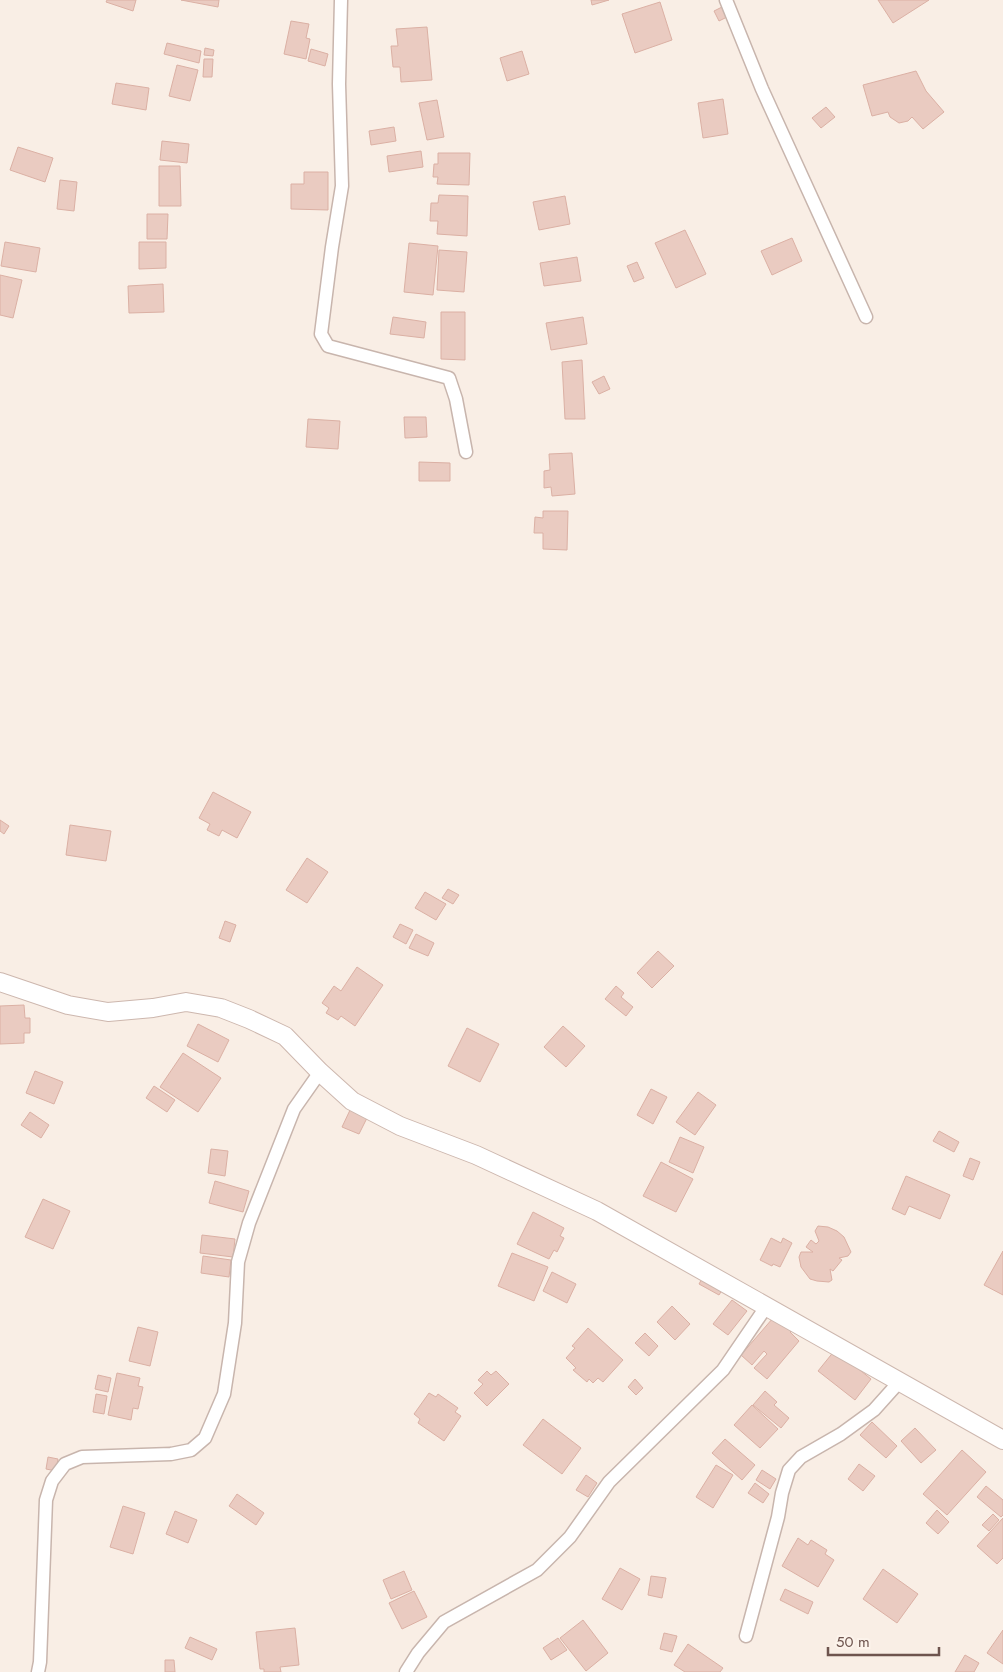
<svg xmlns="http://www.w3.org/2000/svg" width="1003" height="1672" font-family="Jost,sans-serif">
<rect width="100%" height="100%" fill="#f9eee5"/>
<path fill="#eacbc1" stroke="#dbb0a4" d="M107,0H136L133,11L106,2Z
M181,0H219L218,7Z
M591,0H609L592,5Z
M878,0H929L893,23Z
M660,2L672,40L635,53L622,14Z
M722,7L727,17L719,21L714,11Z
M291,21L309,24L306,38L310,39L306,59L284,54Z
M427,27L432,80L401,82L400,67H393L391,46H398L396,29Z
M167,43L201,51L199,63L164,54Z
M205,48L214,50L213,56L204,55Z
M311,49L328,54L325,66L308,61Z
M522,51L529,74L507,81L500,58Z
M204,59H213L212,77H203Z
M177,65L198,70L190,101L169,96Z
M916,71L926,91L944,112L923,129L912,117L908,121L899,123L890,117L888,112L872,116L863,85Z
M116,83L149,88L146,110L112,104Z
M723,99L728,134L703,138L698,103Z
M437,100L444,137L427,140L419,103Z
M826,107L835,117L821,128L812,118Z
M394,127L396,141L371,145L369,131Z
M162,141L189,144L187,163L160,160Z
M18,147L53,158L45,182L10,170Z
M421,151L423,167L389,172L387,156Z
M438,153H470L469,185L437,184L438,177H433L434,164H438Z
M159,166H180L181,206H159Z
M304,172H328V210L291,209V184H304Z
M60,180L77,182L74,211L57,209Z
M439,195L468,196L467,236L437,234L438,221H430L431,203H438Z
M565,196L570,224L539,230L533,202Z
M147,214H168L167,239H147Z
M685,230L706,274L676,288L655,243Z
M792,238L802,261L772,275L761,251Z
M5,242L40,248L36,272L1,266Z
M139,242H166V268L139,269Z
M409,243L438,246L433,295L404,292Z
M439,250L467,252L464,292L437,290Z
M577,257L581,281L544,286L540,263Z
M637,262L644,278L634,282L627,266Z
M0,275L22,280L13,318L0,315Z
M163,284L164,312L129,313L128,286Z
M441,312H465V360L441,359Z
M393,317L426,322L424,338L390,334Z
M583,317L587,344L551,350L546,323Z
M582,360L585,419H565L562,362Z
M604,376L610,389L599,394L592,382Z
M404,417H426L427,437L405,438Z
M308,419L340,421L338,449L306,447Z
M572,453L575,494L552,496L551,487L544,488V471L550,470L549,454Z
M419,462L450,463V481H419Z
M543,511H568L567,550L543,549V533H534L535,517L543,518Z
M213,792L251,812L237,838L222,830L219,836L207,830L210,824L199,818Z
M0,820L9,826L4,834L0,831Z
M70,825L111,831L106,861L66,855Z
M307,858L328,872L307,903L286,890Z
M448,889L459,895L453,904L442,898Z
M425,892L446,904L436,920L415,908Z
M225,921L236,925L230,942L219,938Z
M400,924L413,930L406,944L393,937Z
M416,934L434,943L428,956L409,948Z
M658,951L674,966L652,988L637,973Z
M357,967L383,985L355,1026L341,1016L338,1020L326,1013L329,1008L322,1003L334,986L341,991Z
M616,986L624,993L621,997L633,1007L626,1016L605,999Z
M24,1005L25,1018H30V1033H24V1043L0,1044V1006Z
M198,1024L229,1040L218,1062L187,1046Z
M563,1026L585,1046L566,1067L544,1047Z
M467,1028L499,1044L480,1082L448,1066Z
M183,1053L221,1078L198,1112L160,1087Z
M35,1071L63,1082L54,1104L26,1093Z
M154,1086L175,1100L167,1112L146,1098Z
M651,1089L667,1097L653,1124L637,1115Z
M698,1092L716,1105L695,1135L676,1122Z
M351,1108L368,1116L359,1134L342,1127Z
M30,1112L49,1125L41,1138L21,1125Z
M939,1131L959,1142L954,1152L933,1141Z
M680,1137L704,1147L693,1173L669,1162Z
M211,1149L228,1151L225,1176L208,1173Z
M970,1158L980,1162L973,1180L963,1176Z
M661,1162L693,1179L676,1212L643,1196Z
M906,1176L950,1195L940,1219L909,1206L905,1215L892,1209Z
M215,1181L249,1191L243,1212L209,1203Z
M43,1199L70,1211L53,1249L25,1237Z
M533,1212L564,1228L560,1236L564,1238L557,1252L554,1250L549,1259L517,1244Z
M818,1226L828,1227L837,1231L844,1237L851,1252L848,1256L839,1258L842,1260L833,1271L830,1269L832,1280L829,1282L817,1281L810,1279L801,1267L799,1257L801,1252H813L806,1247L811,1240L816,1244L819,1241L815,1231Z
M202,1235L235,1239L233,1257L200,1253Z
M771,1238L781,1243L783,1238L792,1243L780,1267L773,1264L772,1266L760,1260Z
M1003,1251V1295L984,1285Z
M512,1253L548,1267L534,1301L498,1286Z
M203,1256L231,1260L229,1277L201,1273Z
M552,1272L576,1284L567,1303L543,1291Z
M704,1275L724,1287L719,1295L699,1284Z
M732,1300L747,1311L728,1335L713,1324Z
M672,1306L690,1324L675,1340L657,1322Z
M773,1318L792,1330L790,1332L799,1341L767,1379L754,1368L767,1354L764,1351L752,1365L741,1355Z
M138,1327L158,1332L150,1366L129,1361Z
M588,1328L623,1360L603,1382L598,1378L593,1383L589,1379L587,1382L573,1370L576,1368L566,1358L575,1348L572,1346Z
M645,1333L658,1346L649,1356L635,1343Z
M835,1350L871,1379L855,1400L818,1371Z
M487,1371L491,1375L496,1371L509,1384L487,1406L474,1393L483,1384L478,1380Z
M117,1373L140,1378L138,1386L143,1387L138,1409L133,1408L131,1420L108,1415Z
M98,1375L111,1378L108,1392L95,1389Z
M635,1379L643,1388L636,1395L628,1387Z
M765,1391L777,1402L774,1405L789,1418L781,1428L753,1405Z
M429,1393L436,1397L438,1394L458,1408L455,1412L461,1416L444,1441L418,1423L420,1419L414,1414Z
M96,1394L107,1396L104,1414L93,1412Z
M752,1405L778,1429L760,1448L734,1425Z
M543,1419L581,1448L562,1474L523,1445Z
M872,1422L897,1446L886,1458L860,1435Z
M915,1428L936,1450L921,1463L901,1441Z
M725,1439L755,1465L742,1480L712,1453Z
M962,1450L986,1472L947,1515L923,1494Z
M48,1457L58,1459L56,1471L46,1469Z
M859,1464L875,1476L863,1491L848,1479Z
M716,1465L733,1475L713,1508L696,1497Z
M762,1470L776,1479L770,1489L756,1480Z
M586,1475L597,1483L588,1497L576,1490Z
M755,1483L769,1494L763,1503L748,1493Z
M986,1486L1003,1500V1515L1001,1517L977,1497Z
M237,1494L264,1513L256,1525L229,1506Z
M123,1506L145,1513L133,1554L110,1547Z
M937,1510L949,1522L938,1534L926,1523Z
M175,1511L197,1520L188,1543L166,1534Z
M993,1514L999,1520L989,1531L982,1525Z
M1003,1518V1558L997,1564L977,1546Z
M798,1538L808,1545L811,1540L827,1550L825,1554L834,1560L818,1587L782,1566Z
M620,1568L640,1579L622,1610L602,1599Z
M883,1569L918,1594L897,1623L863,1599Z
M404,1571L412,1590L391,1599L383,1580Z
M651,1576L666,1578L662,1598L648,1595Z
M785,1589L813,1602L808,1614L780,1600Z
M414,1591L427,1617L402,1629L389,1603Z
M583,1620L608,1653L586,1671L560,1638Z
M295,1628L299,1665L280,1667L281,1672H264V1669H260L256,1632Z
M1003,1630V1664L987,1653Z
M664,1633L677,1636L672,1652L660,1649Z
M190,1637L217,1649L212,1660L185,1648Z
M558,1638L567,1650L551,1660L543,1648Z
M688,1644L723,1668L720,1672H685L674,1665Z
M965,1655L979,1663L974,1672H955Z
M165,1660H174L175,1672H165Z"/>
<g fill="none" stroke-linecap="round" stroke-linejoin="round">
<g stroke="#c8b5ad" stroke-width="15">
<path id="street" d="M341,0L339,84L342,186L332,247L321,334L328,346L449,378L456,399L466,452
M726,0L762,89L866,317
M746,1636L778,1517L782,1493L789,1470L801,1457L841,1434L874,1410L900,1381
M38,1672L40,1662L46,1500L52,1481L65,1464L82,1457L171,1454L191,1450L205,1438L224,1394L235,1323L238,1262L249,1223L294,1109L320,1072
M406,1672L418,1653L444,1622L537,1570L570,1537L609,1482L723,1370L766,1307"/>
</g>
<g stroke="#cdb7ae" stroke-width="20">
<path id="secondary" d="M0,982L68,1005L108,1012L153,1008L186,1002L221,1008L249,1019L285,1036L320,1072L352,1101L400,1126L476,1155L597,1211L1003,1440"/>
</g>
<use href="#street" stroke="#fff" stroke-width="12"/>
<use href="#secondary" stroke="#fff" stroke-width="18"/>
</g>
<path d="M828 1647v8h111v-8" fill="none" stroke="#6e544e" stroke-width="2.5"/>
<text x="836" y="1647" font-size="15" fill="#6e544e" stroke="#fcf3eb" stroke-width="4" paint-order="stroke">50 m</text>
</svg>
